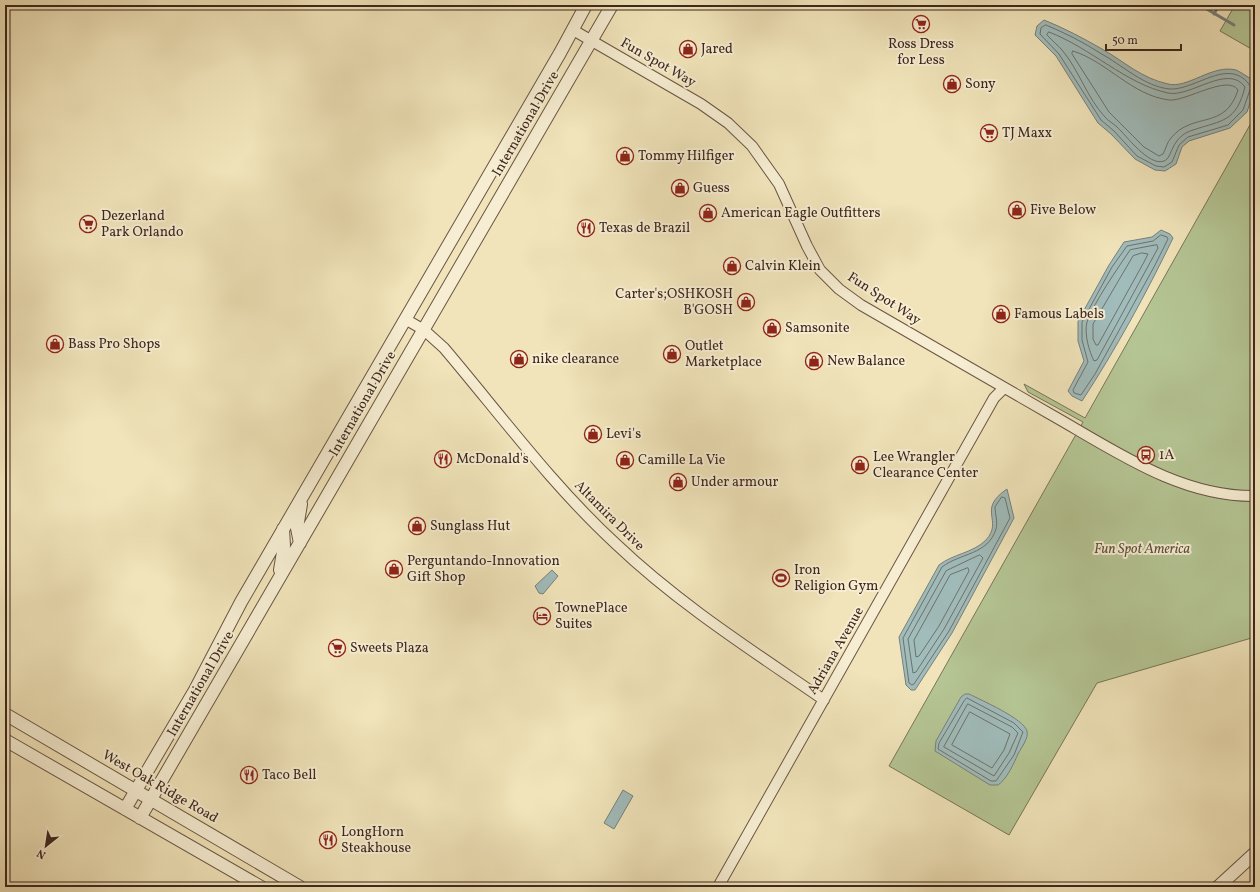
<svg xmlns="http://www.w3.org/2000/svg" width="1260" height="892" font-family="Vollkorn,serif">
<rect width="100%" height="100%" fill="#f1e4ba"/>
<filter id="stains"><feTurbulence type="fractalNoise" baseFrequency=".005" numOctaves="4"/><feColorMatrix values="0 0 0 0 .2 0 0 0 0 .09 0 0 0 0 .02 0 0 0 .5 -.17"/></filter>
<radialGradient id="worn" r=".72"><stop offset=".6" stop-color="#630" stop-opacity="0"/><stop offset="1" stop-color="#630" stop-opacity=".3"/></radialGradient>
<path fill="#b5c594" stroke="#797658" d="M1235,5H1255V51L1220,31Z
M1255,116V637L1097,683L1009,835L889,766L1083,422L1028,392L1024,384L1085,418Z"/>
<path fill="#a0bcbb" stroke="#78807c" d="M1044,20C1064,28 1083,38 1102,49C1125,62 1141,78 1168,84C1188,89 1212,64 1236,70C1241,72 1247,77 1252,79L1255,88L1247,112L1230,128L1189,141L1182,147L1176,164L1165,171L1155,170L1135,159L1111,134L1098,123L1056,56L1035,35L1037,26Z
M1161,230L1170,234L1173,238C1146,294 1116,349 1082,401L1072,396L1068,391L1084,361L1078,341V321L1109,265L1124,242L1152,237Z
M1007,489L1014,518L952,633L915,690H911L906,685L899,637L939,565C953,554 973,553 986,540C1004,520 976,510 1007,489Z
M552,570L558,576L543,594L539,593L535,586Z
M965,694H969C981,700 1024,719 1027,731C1029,738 1021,748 1018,754C1014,763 1007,779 998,785H990L935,751L936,741L961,697Z
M623,790L633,796L614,829L604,823Z"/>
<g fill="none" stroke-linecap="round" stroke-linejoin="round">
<path stroke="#6e726c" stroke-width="1" d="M1046,25C1065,33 1083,42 1100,53C1122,65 1145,87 1170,89C1197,90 1230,55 1251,87L1243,110L1228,125L1188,137L1179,145L1172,162L1164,167L1156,166L1137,156L1114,131L1101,120L1059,54L1040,34L1041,28Z
M1049,32C1091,48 1126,84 1168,93C1190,98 1228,63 1245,87C1236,122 1223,120 1193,130C1170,137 1173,158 1164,161C1149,167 1126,135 1117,127C1113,123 1108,121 1105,117C1087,98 1079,70 1062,50C1058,45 1052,41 1047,35Z
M1073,51C1108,62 1131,95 1169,100C1185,102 1228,74 1238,90C1225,131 1193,111 1171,138C1167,142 1166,149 1163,154L1159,156L1144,147L1109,112L1072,54Z
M1161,235L1167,237L1168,239L1154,267L1095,374L1081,395L1074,393L1073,390L1088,362L1082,340V322L1112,267L1127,246L1153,241Z
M1157,245L1158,248L1097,360L1094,361C1089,351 1084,334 1087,322C1094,302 1118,268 1130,250Z
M1142,253L1148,254L1144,262L1098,345H1096L1093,339V324L1133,256Z
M1002,497L1005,498L1010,518L949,631L914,684L912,685L909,683L903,638L942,567C960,553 988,555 996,529C998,522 995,514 995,507Z
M980,555L983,558L944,629L916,672L913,673L908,639L946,571Z
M968,568L969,571L939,626L919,656L916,657L914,640L950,575Z
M967,698L1014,723L1023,732L1014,755L996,781H991L938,749L939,743L964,701Z
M968,704L1012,727L1018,733L1009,753L994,776L944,747Z
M970,712L1010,734L1004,750L992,768L952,745Z"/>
<path stroke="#78807c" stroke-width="3" d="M1200,5L1234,25
M1214,14L1219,5"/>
<g stroke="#6a5644" stroke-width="12">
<path id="minor" d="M573,30L701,104L728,123L752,146L779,184L807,246L820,270L839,289L861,305C924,341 987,378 1050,414C1114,450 1179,497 1255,496
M405,319L424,330L444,348C500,414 552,485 616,544C679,604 753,651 824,700
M718,887L994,398L1004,388"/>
</g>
<g stroke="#6a5644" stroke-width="14">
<path id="tertiary" d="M300,543L297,528L301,504
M280,570L284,546L283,529
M5,714L300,887
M5,740L261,887
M125,809L195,690L241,602L560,53L586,5
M140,818L612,5
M1218,887L1255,853"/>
</g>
<use href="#minor" stroke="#f6edd2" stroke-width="10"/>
<use href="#tertiary" stroke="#f6edd2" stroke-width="12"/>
</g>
<defs>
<g id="supermarket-ring" transform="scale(0.9)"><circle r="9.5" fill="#f6edd2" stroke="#8f2418" stroke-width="1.5"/><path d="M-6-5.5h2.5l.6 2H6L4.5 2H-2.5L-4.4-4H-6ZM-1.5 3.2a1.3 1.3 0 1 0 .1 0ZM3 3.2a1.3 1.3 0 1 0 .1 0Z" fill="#8f2418"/></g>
<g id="shop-ring" transform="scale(0.9)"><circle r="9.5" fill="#f6edd2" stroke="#8f2418" stroke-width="1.5"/><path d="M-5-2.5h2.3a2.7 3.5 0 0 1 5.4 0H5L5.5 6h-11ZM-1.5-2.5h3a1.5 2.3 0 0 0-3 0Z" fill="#8f2418"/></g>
<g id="restaurant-ring" transform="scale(0.9)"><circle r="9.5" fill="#f6edd2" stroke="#8f2418" stroke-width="1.5"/><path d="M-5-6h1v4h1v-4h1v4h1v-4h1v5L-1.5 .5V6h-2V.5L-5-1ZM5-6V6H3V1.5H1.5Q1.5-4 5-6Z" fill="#8f2418"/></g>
<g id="bus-ring" transform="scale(0.9)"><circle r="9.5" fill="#f6edd2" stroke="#8f2418" stroke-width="1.5"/><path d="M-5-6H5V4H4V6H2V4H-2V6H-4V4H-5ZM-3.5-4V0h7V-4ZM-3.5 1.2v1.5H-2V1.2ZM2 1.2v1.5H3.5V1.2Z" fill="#8f2418"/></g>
<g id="stadium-ring" transform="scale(0.9)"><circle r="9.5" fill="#f6edd2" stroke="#8f2418" stroke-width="1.5"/><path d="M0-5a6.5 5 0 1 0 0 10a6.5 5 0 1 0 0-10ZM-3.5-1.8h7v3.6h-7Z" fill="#8f2418"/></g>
<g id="hotel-ring" transform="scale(0.9)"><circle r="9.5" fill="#f6edd2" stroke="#8f2418" stroke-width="1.5"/><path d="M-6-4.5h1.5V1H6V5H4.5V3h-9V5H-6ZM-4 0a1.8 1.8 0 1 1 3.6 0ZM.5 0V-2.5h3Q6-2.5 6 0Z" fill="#8f2418"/></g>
</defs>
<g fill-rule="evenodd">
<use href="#supermarket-ring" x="921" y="24"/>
<use href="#shop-ring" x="688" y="49"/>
<use href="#shop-ring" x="952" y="84"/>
<use href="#supermarket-ring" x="989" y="133"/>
<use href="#shop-ring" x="625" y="156"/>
<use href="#shop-ring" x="680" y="188"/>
<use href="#shop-ring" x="1017" y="210"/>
<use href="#shop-ring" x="708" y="213"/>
<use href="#supermarket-ring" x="88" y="224"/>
<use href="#restaurant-ring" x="586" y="228"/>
<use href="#shop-ring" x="732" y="266"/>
<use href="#shop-ring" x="746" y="302"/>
<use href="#shop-ring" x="1001" y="314"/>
<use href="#shop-ring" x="772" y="328"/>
<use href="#shop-ring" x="55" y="344"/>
<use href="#shop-ring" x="672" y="354"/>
<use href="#shop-ring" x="519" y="359"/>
<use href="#shop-ring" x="814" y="361"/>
<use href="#shop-ring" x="593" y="434"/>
<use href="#bus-ring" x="1146" y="455"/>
<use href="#restaurant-ring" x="443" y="459"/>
<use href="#shop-ring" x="625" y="460"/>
<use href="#shop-ring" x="860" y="465"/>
<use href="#shop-ring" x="678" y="482"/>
<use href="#shop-ring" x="417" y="526"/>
<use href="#shop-ring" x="394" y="569"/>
<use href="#stadium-ring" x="781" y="578"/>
<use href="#hotel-ring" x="542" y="616"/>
<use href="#supermarket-ring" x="337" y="648"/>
<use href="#restaurant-ring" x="249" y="775"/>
<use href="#restaurant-ring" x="328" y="840"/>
</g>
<g text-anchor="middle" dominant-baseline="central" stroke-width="4" stroke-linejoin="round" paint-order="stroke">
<g font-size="14" fill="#3d271d" stroke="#f6edd2" text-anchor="start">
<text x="921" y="44" text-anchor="middle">Ross Dress<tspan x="921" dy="16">for Less</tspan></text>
<text x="701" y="49">Jared</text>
<text x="965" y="84">Sony</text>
<text x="1002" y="133">TJ Maxx</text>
<text x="638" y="156">Tommy Hilfiger</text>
<text x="693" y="188">Guess</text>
<text x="1030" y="210">Five Below</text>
<text x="721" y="213">American Eagle Outfitters</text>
<text x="101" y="216">Dezerland<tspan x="101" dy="16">Park Orlando</tspan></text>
<text x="599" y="228">Texas de Brazil</text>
<text x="745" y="266">Calvin Klein</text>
<text x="733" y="294" text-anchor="end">Carter's;OSHKOSH<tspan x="733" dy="16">B'GOSH</tspan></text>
<text x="1014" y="314">Famous Labels</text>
<text x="785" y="328">Samsonite</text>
<text x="68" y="344">Bass Pro Shops</text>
<text x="685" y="346">Outlet<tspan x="685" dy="16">Marketplace</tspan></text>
<text x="532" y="359">nike clearance</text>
<text x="827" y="361">New Balance</text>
<text x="606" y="434">Levi's</text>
<text x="1159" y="455">1A</text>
<text x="873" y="457">Lee Wrangler<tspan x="873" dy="16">Clearance Center</tspan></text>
<text x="456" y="459">McDonald's</text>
<text x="638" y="460">Camille La Vie</text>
<text x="691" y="482">Under armour</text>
<text x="430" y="526">Sunglass Hut</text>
<text x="407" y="561">Perguntando-Innovation<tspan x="407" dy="16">Gift Shop</tspan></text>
<text x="794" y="570">Iron<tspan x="794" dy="16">Religion Gym</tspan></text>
<text x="555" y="608">TownePlace<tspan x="555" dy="16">Suites</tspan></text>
<text x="350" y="648">Sweets Plaza</text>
<text x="262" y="775">Taco Bell</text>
<text x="341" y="832">LongHorn<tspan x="341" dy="16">Steakhouse</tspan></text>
</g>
<g font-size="14" fill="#3d271d" stroke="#f6edd2">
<text transform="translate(658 63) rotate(30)">Fun Spot Way</text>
<text transform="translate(526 124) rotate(-60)">International Drive</text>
<text transform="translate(884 299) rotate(33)">Fun Spot Way</text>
<text transform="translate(363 404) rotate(-60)">International Drive</text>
<text transform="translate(609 516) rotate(45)">Altamira Drive</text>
<text transform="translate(836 651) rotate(-60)">Adriana Avenue</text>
<text transform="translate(201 684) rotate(-60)">International Drive</text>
<text transform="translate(160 787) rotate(30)">West Oak Ridge Road</text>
</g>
<g font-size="14" font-style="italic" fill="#5b4e3b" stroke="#f6edd2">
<text x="1142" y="549">Fun Spot America</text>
</g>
</g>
<rect width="1260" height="892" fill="none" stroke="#f1e4ba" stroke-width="20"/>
<rect x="6" y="6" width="1248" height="880" fill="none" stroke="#3d271d" stroke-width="2"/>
<rect x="10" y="10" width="1240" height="872" fill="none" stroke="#3d271d"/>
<g transform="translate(46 846) rotate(210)" stroke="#f6edd2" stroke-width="3" paint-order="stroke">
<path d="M0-3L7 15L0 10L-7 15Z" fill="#3d271d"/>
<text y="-6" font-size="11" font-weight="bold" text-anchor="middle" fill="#3d271d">N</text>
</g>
<path d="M1106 44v6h75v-6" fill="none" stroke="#3d271d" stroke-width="2"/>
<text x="1112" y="44" font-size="12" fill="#3d271d" stroke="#f6edd2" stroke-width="3" paint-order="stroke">50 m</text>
<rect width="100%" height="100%" filter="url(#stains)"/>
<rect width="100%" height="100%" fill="url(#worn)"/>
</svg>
